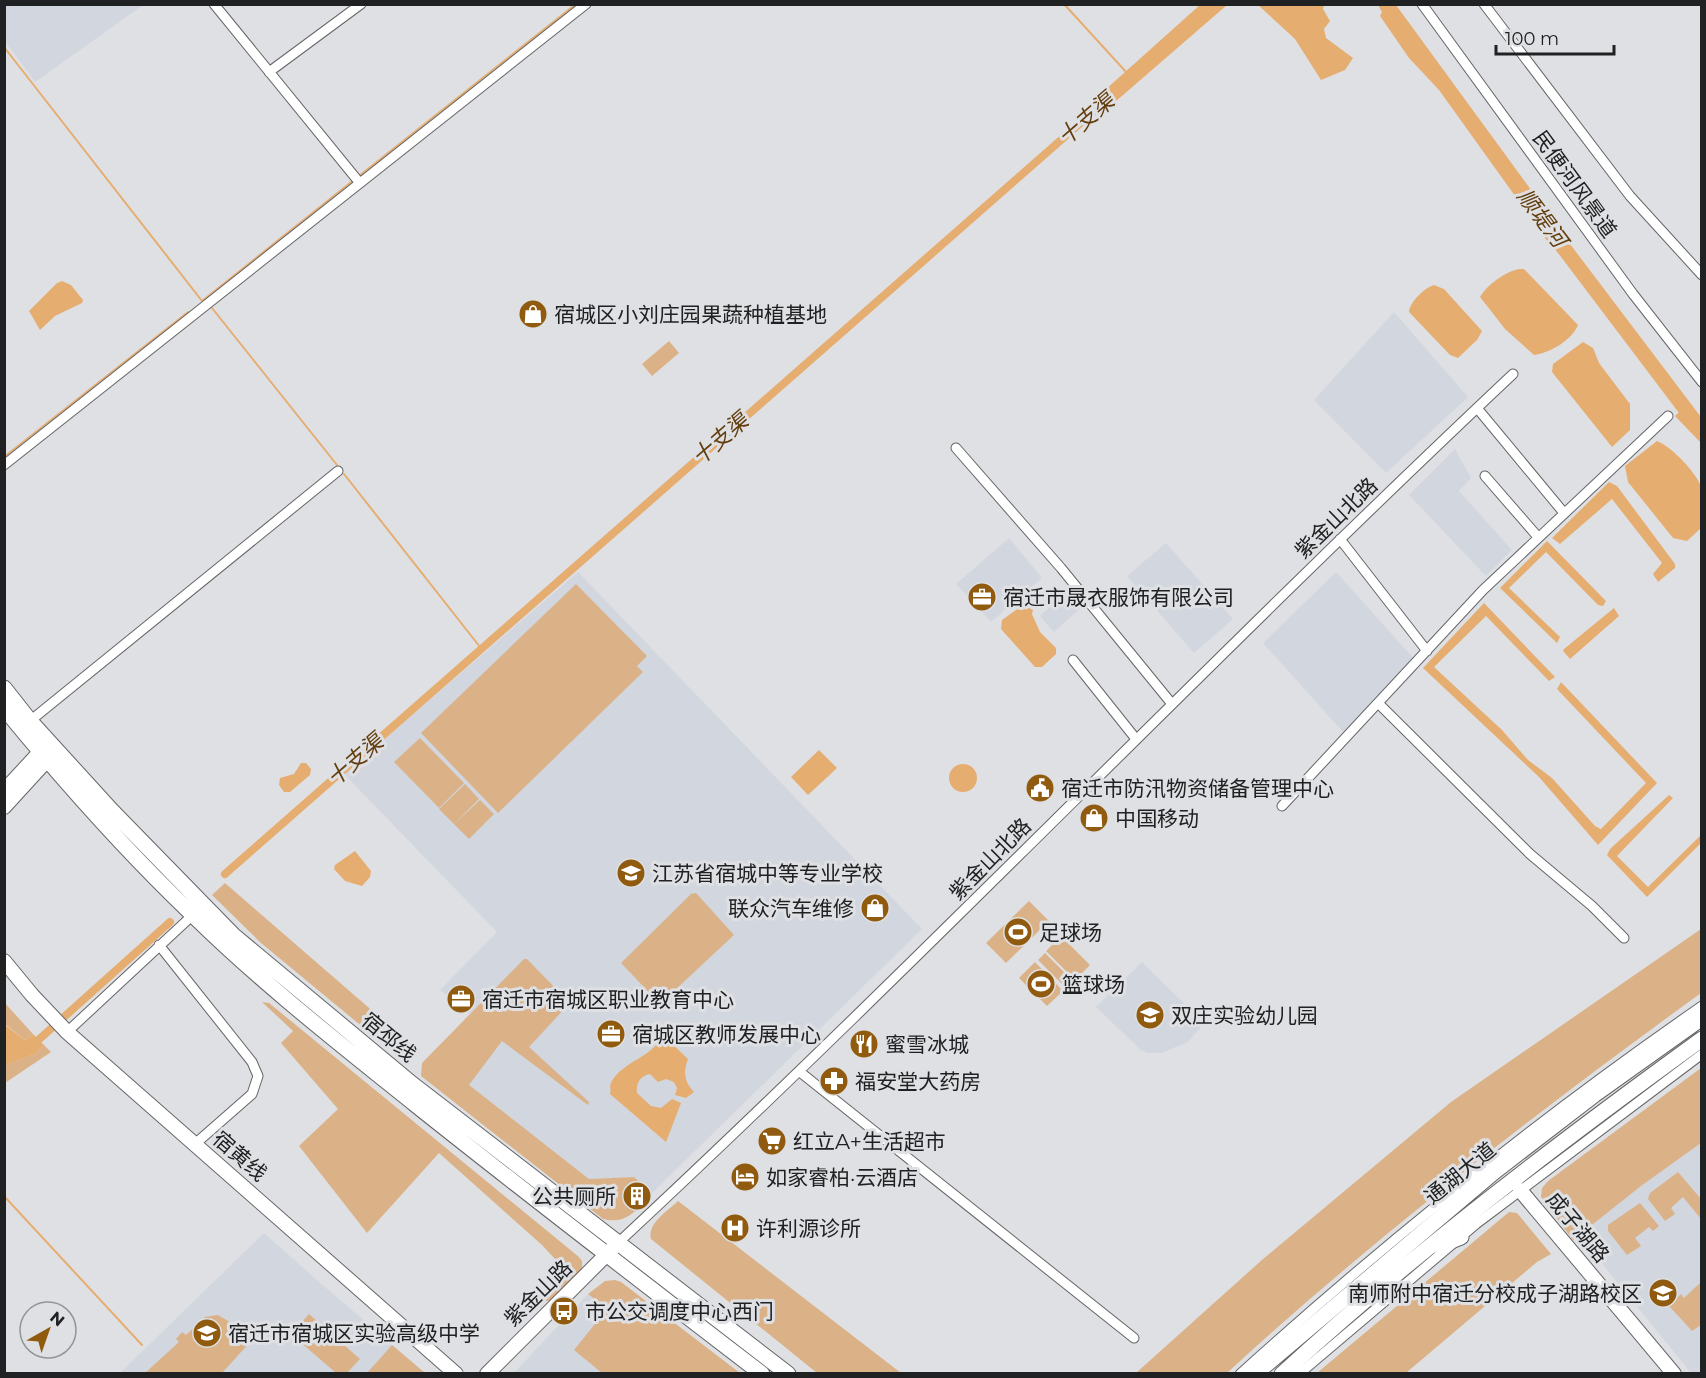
<svg xmlns="http://www.w3.org/2000/svg" width="1706" height="1378" font-family="Montserrat,'Noto Sans SC',sans-serif">
<rect width="100%" height="100%" fill="#dfe0e3"/>
<path fill="#d1d6df" d="M5,4H143V5L35,82L5,41Z
M1394,312L1468,397L1386,473L1314,400Z
M1455,449L1471,478L1459,491L1512,550L1486,576L1409,495Z
M1009,538L1042,578L991,622L956,584Z
M1166,543L1233,619L1194,653L1127,576Z
M578,572L922,929L652,1193L634,1177L589,1179L468,1085L502,1040L440,990L497,932L344,774Z
M1336,572L1415,660L1344,733L1263,643Z
M1071,588L1085,604L1054,632L1040,616Z
M1142,962L1204,1023L1188,1042L1161,1053H1148L1141,1050L1096,1007Z
M1701,1143V1373H1691L1579,1235L1641,1186Z
M264,1233L318,1281L425,1373L119,1374Z
M588,1294L690,1373L513,1374Z"/>
<path fill="#dbb288" d="M669,341L679,353L652,376L642,364Z
M576,584L647,656L637,666L643,672L498,813L421,733Z
M420,738L464,783L439,808L394,762Z
M465,784L479,799L454,824L439,809Z
M480,800L494,814L469,839L454,824Z
M225,883L398,1033L390,1041L382,1043L261,943L212,895Z
M696,893L734,935L660,1004L621,963L691,894Z
M1029,901L1049,921L1006,963L986,943Z
M1701,929V993C1537,1112 1376,1236 1227,1373H1136L1263,1259L1451,1102Z
M1061,936L1090,965L1075,980L1046,951Z
M1045,953L1072,980L1065,987L1038,960Z
M524,959H527L564,997L568,1005L529,1047L589,1102L588,1105L502,1041L469,1085L589,1179L634,1177L652,1193C637,1209 628,1225 603,1219L421,1076L422,1063Z
M1035,962L1063,991L1047,1006L1019,978Z
M4,1002L33,1034L25,1040L5,1024Z
M262,1002L269,1003L579,1257L582,1261V1270L555,1299L543,1302L540,1299L568,1273L542,1245L439,1153L367,1233L299,1146L338,1109L281,1043L293,1031Z
M44,1045L51,1052L5,1083L4,1065L35,1054Z
M1701,1068V1143L1641,1186L1573,1240L1541,1197L1542,1188L1548,1181Z
M1678,1172L1701,1199V1219L1683,1197L1671,1208L1675,1214L1665,1221L1648,1199L1650,1193Z
M678,1201L901,1373H817L651,1239C647,1223 668,1211 678,1201Z
M1640,1203L1659,1226L1653,1231L1649,1227L1635,1238L1641,1246L1627,1255L1608,1231V1225Z
M1509,1212L1517,1213L1551,1254L1537,1262L1406,1373H1317Z
M615,1280L621,1282L740,1373H602L574,1350L607,1309L588,1294L605,1281Z
M1700,1283L1701,1325L1692,1331L1669,1306L1681,1294L1684,1298Z
M309,1314L360,1359L347,1373H336L291,1334Z
M218,1315L233,1324L241,1337L245,1333L252,1340L222,1373H145L179,1342L176,1339L182,1332L186,1335L205,1317Z
M392,1345L425,1373H367Z"/>
<path fill="#e6ad71" d="M1201,4L1227,5L1115,102L1105,90Z
M1258,5H1324L1323,9L1330,21L1324,29L1326,38L1353,58L1345,70L1321,80L1295,39Z
M1378,5H1396L1561,231L1548,242L1439,90L1409,58L1380,16L1382,12Z
M1519,269H1524L1578,325C1572,340 1550,353 1534,355L1505,329L1480,297C1488,284 1505,272 1519,269Z
M62,281L71,285L83,300L82,303L55,316L40,330L29,311L57,283Z
M1434,285L1444,289L1482,331L1477,340L1458,358L1450,355L1409,312C1410,302 1424,288 1434,285Z
M1583,342L1593,348L1599,363L1630,404V430L1612,447L1552,372L1553,364Z
M1687,405L1701,417V443L1675,416Z
M1657,441C1671,446 1698,474 1702,489C1704,501 1702,516 1701,528L1687,541L1673,538L1628,482L1625,466Z
M1609,482L1617,486L1675,564V568L1658,582L1653,574L1662,563L1612,499L1560,544L1552,538Z
M1547,541L1606,601L1603,606L1598,605L1546,552L1509,588L1560,637L1557,643L1500,588Z
M1484,603L1555,677L1549,681L1486,616L1434,667L1502,730L1528,760L1552,778L1595,826L1601,829L1646,783L1557,689L1561,682L1657,783L1598,845L1539,777L1423,668Z
M1023,605L1033,610L1032,614L1040,632L1056,648V654L1042,667H1035L1001,629L1002,620Z
M1614,608L1619,616L1570,659L1563,651L1564,649Z
M819,750L837,768L808,795L791,777Z
M301,763H306L311,769L310,775L290,792H284L279,785L280,778L294,774Z
M949 778a14 14 0 1 1 28 0a14 14 0 1 1-28 0Z
M1669,795L1673,798L1617,856L1648,887L1701,835V843L1647,897L1607,855L1610,849Z
M355,851L371,871L370,877L362,886L345,881L334,869L335,865Z
M4,1024L25,1040L33,1034L44,1045L35,1054L5,1065Z
M660,1039L669,1041L688,1059C683,1072 684,1081 694,1092L686,1098L675,1095L677,1088L674,1082L666,1079L658,1082L650,1074C640,1076 636,1083 637,1093L651,1106L661,1108L672,1099L681,1103L666,1142L610,1094C612,1088 608,1087 612,1081C623,1062 651,1057 660,1039Z"/>
<g fill="none" stroke-linecap="round" stroke-linejoin="round">
<path stroke="#e6ad71" stroke-width="2" d="M1064,4L1127,73
M4,47L202,301L355,179
M359,176L576,4
M212,308L337,465
M4,457L188,312
M344,474L480,647
M4,1196L142,1345"/>
<path stroke="#e6ad71" stroke-width="8" d="M225,874L1118,90
M29,1045L35,1043L170,922"/>
<path stroke="#e6ad71" stroke-width="15" d="M1544,222L1702,431"/>
<g stroke="#646567" stroke-width="11">
<path id="street" d="M214,4L359,182
M1422,4L1633,294L1702,382
M1484,4L1630,196L1702,275
M269,72L361,4
M1477,408L1564,513
M956,448L1061,568L1172,704
M4,465L586,4
M1485,476L1538,537
M1340,539L1427,651
M1073,660L1136,739
M1378,703L1530,854L1592,906L1624,938
M30,721L338,471
M1282,806L1483,590L1668,416
M159,945L252,1062L258,1076L252,1094L195,1144
M67,1032L195,913
M800,1072L1134,1338
M619,1242C923,959 1211,658 1513,374
M1240,1374C1386,1242 1540,1118 1702,1006
M1299,1374L1476,1224L1702,1054"/>
</g>
<g stroke="#646567" stroke-width="16">
<path id="secondary" d="M4,791L40,752
M4,807L47,760
M4,961L32,995L67,1032L456,1374
M1520,1190L1674,1374
M487,1374L619,1242"/>
</g>
<g stroke="#646567" stroke-width="17">
<path id="primary" d="M4,688L30,721L112,811L233,935L412,1084L788,1374
M4,708C63,780 125,850 192,914C262,983 340,1044 416,1105C530,1196 646,1285 762,1374
M1438,1246L1461,1237
M1255,1374L1494,1172L1594,1095L1702,1018
M1282,1374C1414,1253 1557,1144 1702,1039"/>
</g>
<use href="#street" stroke="#fff" stroke-width="9"/>
<use href="#secondary" stroke="#fff" stroke-width="14"/>
<use href="#primary" stroke="#fff" stroke-width="15"/>
</g>
<defs>
<g id="shop-disc" transform="scale(1.5)"><circle r="9.5" fill="#905a0f" stroke="#dfe0e3"/><path d="M-5-2.5h2.3a2.7 3.5 0 0 1 5.4 0H5L5.5 6h-11ZM-1.5-2.5h3a1.5 2.3 0 0 0-3 0Z" fill="#fff"/></g>
<g id="office-disc" transform="scale(1.5)"><circle r="9.5" fill="#905a0f" stroke="#dfe0e3"/><path d="M-6-3h4V-5.5h4V-3h4V5H-6ZM-1-4.5V-3h2v-1.5ZM-6 0V1H6V0Z" fill="#fff"/></g>
<g id="civic-disc" transform="scale(1.5)"><circle r="9.5" fill="#905a0f" stroke="#dfe0e3"/><path d="M-.6-6.5H3V-4.5H.6V-3L4-1V1h2V6H-6V1h2V-1L-.6-3ZM-1.2 2.5V6h2.4V2.5Z" fill="#fff"/></g>
<g id="school-disc" transform="scale(1.5)"><circle r="9.5" fill="#905a0f" stroke="#dfe0e3"/><path d="M0-5L7-2L0 1L-7-2ZM-4 1L0 2.5L4 1V4Q0 6-4 4Z" fill="#fff"/></g>
<g id="stadium-disc" transform="scale(1.5)"><circle r="9.5" fill="#905a0f" stroke="#dfe0e3"/><path d="M0-5a6.5 5 0 1 0 0 10a6.5 5 0 1 0 0-10ZM-3.5-1.8h7v3.6h-7Z" fill="#fff"/></g>
<g id="restaurant-disc" transform="scale(1.5)"><circle r="9.5" fill="#905a0f" stroke="#dfe0e3"/><path d="M-5-6h1v4h1v-4h1v4h1v-4h1v5L-1.5 .5V6h-2V.5L-5-1ZM5-6V6H3V1.5H1.5Q1.5-4 5-6Z" fill="#fff"/></g>
<g id="pharmacy-disc" transform="scale(1.5)"><circle r="9.5" fill="#905a0f" stroke="#dfe0e3"/><path d="M-2-6h4v4h4v4h-4v4h-4v-4h-4v-4h4Z" fill="#fff"/></g>
<g id="supermarket-disc" transform="scale(1.5)"><circle r="9.5" fill="#905a0f" stroke="#dfe0e3"/><path d="M-6-5.5h2.5l.6 2H6L4.5 2H-2.5L-4.4-4H-6ZM-1.5 3.2a1.3 1.3 0 1 0 .1 0ZM3 3.2a1.3 1.3 0 1 0 .1 0Z" fill="#fff"/></g>
<g id="hotel-disc" transform="scale(1.5)"><circle r="9.5" fill="#905a0f" stroke="#dfe0e3"/><path d="M-6-4.5h1.5V1H6V5H4.5V3h-9V5H-6ZM-4 0a1.8 1.8 0 1 1 3.6 0ZM.5 0V-2.5h3Q6-2.5 6 0Z" fill="#fff"/></g>
<g id="building-disc" transform="scale(1.5)"><circle r="9.5" fill="#905a0f" stroke="#dfe0e3"/><path d="M-4-6H4V6H1V3H-1V6H-4ZM-2.5-4.3h1.7v1.8h-1.7ZM.8-4.3h1.7v1.8H.8ZM-2.5-1h1.7V.8h-1.7ZM.8-1h1.7V.8H.8Z" fill="#fff"/></g>
<g id="hospital-disc" transform="scale(1.5)"><circle r="9.5" fill="#905a0f" stroke="#dfe0e3"/><path d="M-5-5h3v3.5h4V-5h3V5h-3V1.5h-4V5h-3Z" fill="#fff"/></g>
<g id="bus-disc" transform="scale(1.5)"><circle r="9.5" fill="#905a0f" stroke="#dfe0e3"/><path d="M-5-6H5V4H4V6H2V4H-2V6H-4V4H-5ZM-3.5-4V0h7V-4ZM-3.5 1.2v1.5H-2V1.2ZM2 1.2v1.5H3.5V1.2Z" fill="#fff"/></g>
</defs>
<g fill-rule="evenodd">
<use href="#shop-disc" x="533" y="314"/>
<use href="#office-disc" x="982" y="597"/>
<use href="#civic-disc" x="1040" y="788"/>
<use href="#shop-disc" x="1094" y="818"/>
<use href="#school-disc" x="631" y="873"/>
<use href="#shop-disc" x="875" y="908"/>
<use href="#stadium-disc" x="1018" y="932"/>
<use href="#stadium-disc" x="1041" y="984"/>
<use href="#office-disc" x="461" y="999"/>
<use href="#school-disc" x="1150" y="1015"/>
<use href="#office-disc" x="611" y="1034"/>
<use href="#restaurant-disc" x="864" y="1044"/>
<use href="#pharmacy-disc" x="834" y="1081"/>
<use href="#supermarket-disc" x="772" y="1141"/>
<use href="#hotel-disc" x="745" y="1177"/>
<use href="#building-disc" x="637" y="1196"/>
<use href="#hospital-disc" x="735" y="1228"/>
<use href="#school-disc" x="1663" y="1293"/>
<use href="#bus-disc" x="564" y="1311"/>
<use href="#school-disc" x="207" y="1333"/>
</g>
<g text-anchor="middle" dominant-baseline="central" stroke-width="6" stroke-linejoin="round" paint-order="stroke">
<g font-size="21" fill="#202122" stroke="#dfe0e3">
<text transform="translate(1575 184) rotate(54)">民便河风景道</text>
<text transform="translate(1336 518) rotate(-44)">紫金山北路</text>
<text transform="translate(990 859) rotate(-45)">紫金山北路</text>
<text transform="translate(389 1037) rotate(40)">宿邳线</text>
<text transform="translate(240 1156) rotate(41)">宿黄线</text>
<text transform="translate(1460 1173) rotate(-39)">通湖大道</text>
<text transform="translate(1578 1227) rotate(50)">成子湖路</text>
<text transform="translate(538 1293) rotate(-44)">紫金山路</text>
</g>
<g font-size="21" fill="#202122" stroke="#dfe0e3" text-anchor="start">
<text x="554" y="314">宿城区小刘庄园果蔬种植基地</text>
<text x="1003" y="597">宿迁市晟衣服饰有限公司</text>
<text x="1061" y="788">宿迁市防汛物资储备管理中心</text>
<text x="1115" y="818">中国移动</text>
<text x="652" y="873">江苏省宿城中等专业学校</text>
<text x="854" y="908" text-anchor="end">联众汽车维修</text>
<text x="1039" y="932">足球场</text>
<text x="1062" y="984">篮球场</text>
<text x="482" y="999">宿迁市宿城区职业教育中心</text>
<text x="1171" y="1015">双庄实验幼儿园</text>
<text x="632" y="1034">宿城区教师发展中心</text>
<text x="885" y="1044">蜜雪冰城</text>
<text x="855" y="1081">福安堂大药房</text>
<text x="793" y="1141">红立A+生活超市</text>
<text x="766" y="1177">如家睿柏·云酒店</text>
<text x="616" y="1196" text-anchor="end">公共厕所</text>
<text x="756" y="1228">许利源诊所</text>
<text x="1642" y="1293" text-anchor="end">南师附中宿迁分校成子湖路校区</text>
<text x="585" y="1311">市公交调度中心西门</text>
<text x="228" y="1333">宿迁市宿城区实验高级中学</text>
</g>
<g font-size="22" font-style="italic" fill="#633e0e" stroke="#dfe0e3">
<text transform="translate(1086 119) rotate(-41)">十支渠</text>
<text transform="translate(1542 218) rotate(53)">顺堤河</text>
<text transform="translate(720 439) rotate(-41)">十支渠</text>
<text transform="translate(355 760) rotate(-41)">十支渠</text>
</g>
</g>
<rect width="1706" height="1378" fill="none" stroke="#202122" stroke-width="12"/>
<g transform="translate(48 1330) rotate(40)"><circle r="28" fill="#dfe0e3" stroke="#939496" stroke-width="1.5"/>
<path d="M0-4.5L10 22L0 15L-10 22Z" fill="#905a0f"/>
<text y="-9" font-size="16" font-weight="bold" text-anchor="middle" fill="#202122">N</text>
</g>
<path d="M1496 45v9h118v-9" fill="none" stroke="#202122" stroke-width="3"/>
<text x="1505" y="45" font-size="18" fill="#202122" stroke="#dfe0e3" stroke-width="4.5" paint-order="stroke">100 m</text>
</svg>
